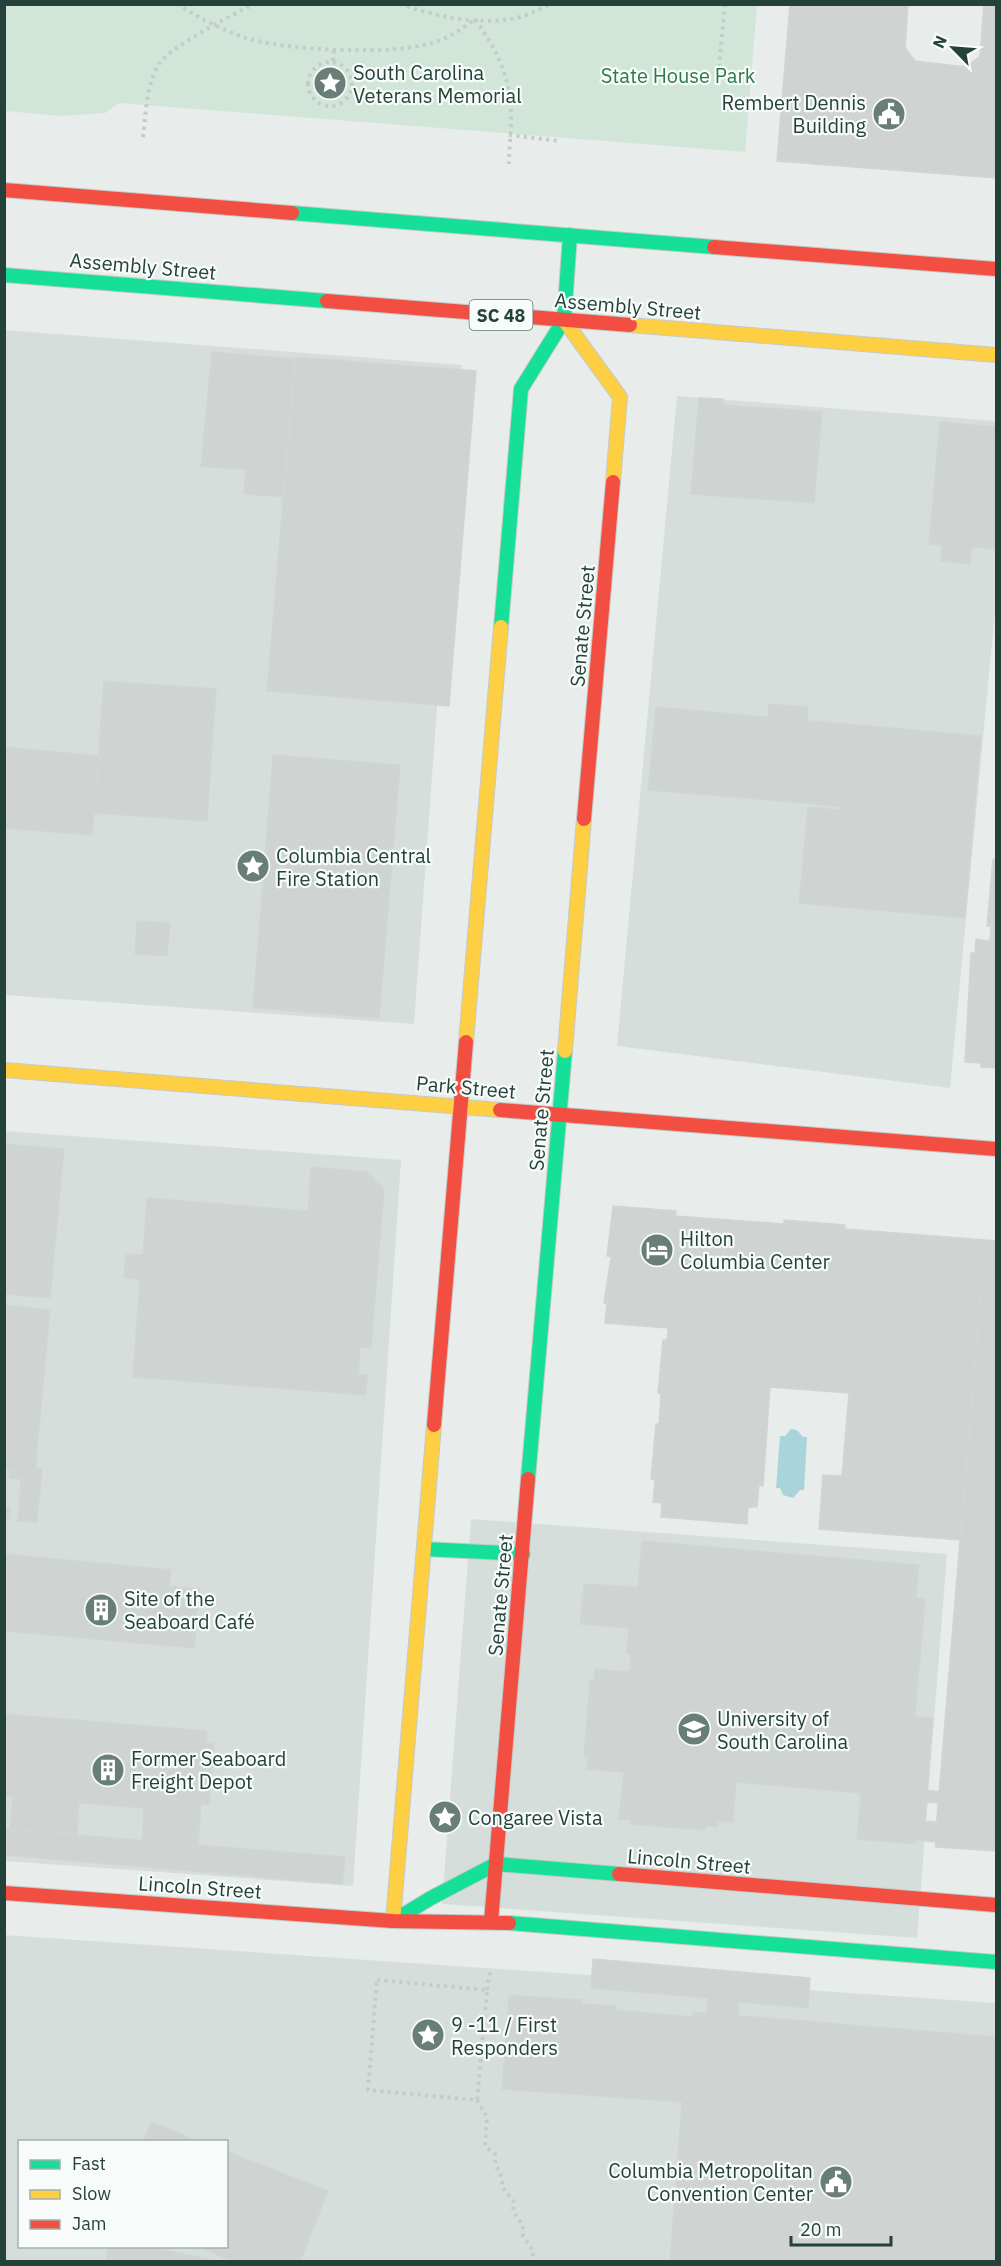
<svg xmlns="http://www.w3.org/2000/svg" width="1001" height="2266" font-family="'IBM Plex Sans',sans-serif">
<rect width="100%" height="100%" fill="#e8edeb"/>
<path fill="#d6dedb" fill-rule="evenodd" d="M4,330L462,365L414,1024L5,995Z
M677,396L996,421V601L950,1088L617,1046Z
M4,1131L401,1160L353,1886L5,1861Z
M471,1519L947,1554L917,1938L442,1904Z
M4,1935L996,2003V2261H5ZM20,2142H226V2246H20Z"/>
<path fill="#d1e6d8" d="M4,5H757L745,152L119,103L105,113L62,116L5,111Z"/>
<path fill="#a9d4db" d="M791,1429L797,1430L803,1437H807L804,1490H800L793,1498L783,1495L780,1488H776L780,1436H785Z"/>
<path fill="#cfd4d2" stroke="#d1d6d4" stroke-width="1.5" d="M790,4H908L905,48L915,61L966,67L980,56L984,4H996V178L777,161Z
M212,352L296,359L284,497L244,494L246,470L201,466Z
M295,357L476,371L449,706L267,691Z
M699,398L723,399V405L822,412L814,503L691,494Z
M940,422L996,427V549L972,547L970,564L941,561L942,545L929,544Z
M104,681L216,689L207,821L94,813Z
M769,704L808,707L807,721H813L805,803L648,790L656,707L768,717Z
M813,721L981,736L965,918L799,903L808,807L840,810V807L805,803Z
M4,747L99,756L92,835L4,828Z
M273,755L400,765L379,1018L253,1008Z
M993,859H996V1068L981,1067V1063L965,1062L971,953H975L976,939L990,941L991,926H987Z
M137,921L170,923L167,956L135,954Z
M4,1144L64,1149L50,1298L5,1294L4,1298Z
M311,1167L367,1172L384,1189L371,1348L360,1347L358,1374L367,1375L366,1395L133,1377L140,1279L124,1278L126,1254L143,1255L147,1198L308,1211Z
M613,1206L676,1211V1216L784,1224V1220L845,1225V1229L985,1240L961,1540L819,1529L823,1475L842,1476L849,1393L770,1387L763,1486L759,1485L757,1507H748L747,1524L661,1517L662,1503L653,1502L655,1480L651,1479L656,1424H659L661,1394L658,1393L663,1340H667L668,1328L605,1323L607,1303H604L611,1257L607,1256Z
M985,1240L996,1241V1851L936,1847L935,1842Z
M4,1305L50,1310L35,1471L4,1469Z
M36,1468L42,1469L37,1522L18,1521L21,1479L9,1478L10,1469L35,1471Z
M4,1507H10L9,1519H4Z
M642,1541L919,1565L916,1598L925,1599L915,1717L933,1718L927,1790L939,1792L938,1803L927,1802L925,1821L937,1822L935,1842L915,1840V1844L857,1839L861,1793L736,1782L733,1822L718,1821V1827L706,1826L705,1830L630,1824L631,1820L619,1819L624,1772L586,1769L588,1757L584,1756L590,1681H594L595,1669L630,1672L631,1654L627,1653L629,1628L580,1624L584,1584L638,1587Z
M4,1554L171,1570L169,1586L200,1589L194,1648L4,1631Z
M4,1714L207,1731L206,1743H214L209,1805L201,1804L198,1845L142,1841L144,1808L79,1803L77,1834L10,1829L13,1797L4,1796Z
M4,1829L345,1857L342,1884L4,1855Z
M593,1959L810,1978L808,2008L739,2002V2016L707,2013L708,1998L591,1988Z
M509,1995L582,2000V2004L616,2006V2010L693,2017V2012L707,2013L996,2037V2262H670L682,2102L502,2089Z
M151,2122L201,2142H143Z
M226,2151L328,2191L300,2262H235L197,2246H226Z
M109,2246H146L220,2262H106Z"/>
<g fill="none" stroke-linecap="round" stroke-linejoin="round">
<g stroke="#c3cbc8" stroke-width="16">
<path id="fast" d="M292,213L714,247
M4,275L327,301
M501,627L521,389L564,320L570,235
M528,1479L565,1051
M424,1549L523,1554
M393,1921L431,1898L496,1864L619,1874
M509,1923L996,1962"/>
</g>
<g stroke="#c3cbc8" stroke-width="16">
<path id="slow" d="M564,320L620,397L613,482
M630,325L996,355
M466,1042L501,627
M565,1051L584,819
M4,1070L500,1110
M393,1921L434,1425"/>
</g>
<g stroke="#c3cbc8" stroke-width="16">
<path id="jam" d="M4,190L292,213
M714,247L996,269
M327,301L630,325
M584,819L613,482
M500,1110L996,1149
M434,1425L466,1042
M619,1874L996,1905
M4,1893L393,1921L509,1923
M491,1922L528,1479"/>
</g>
<path stroke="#c3ccca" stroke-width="4" stroke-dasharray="3 4.5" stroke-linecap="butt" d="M177,4C198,17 220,29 243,37C284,51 395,56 435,42C451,37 462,29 475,19C492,43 507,69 510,99C513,120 509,143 509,164
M400,4C434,16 476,25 511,19C525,17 538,10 551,4
M333,61L334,49
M308 84a22 22 0 1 1 44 0a22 22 0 1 1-44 0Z
M719,67L725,4
M509,135L559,141
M143,137C146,113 146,85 159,64C171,46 232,15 254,4
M377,1980L487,1990L477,2100L368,2090Z
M487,1990L490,1972
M477,2100L487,2117L485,2146L495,2154C493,2169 504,2173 502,2187L514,2202L513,2211L523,2226V2236L533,2251V2262"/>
<use href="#fast" stroke="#16e098" stroke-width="14"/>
<use href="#slow" stroke="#ffcf43" stroke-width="14"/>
<use href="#jam" stroke="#f24e42" stroke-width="14"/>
</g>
<defs>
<g id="sight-disc" transform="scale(1.725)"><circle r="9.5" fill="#697e78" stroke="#f7fbf9"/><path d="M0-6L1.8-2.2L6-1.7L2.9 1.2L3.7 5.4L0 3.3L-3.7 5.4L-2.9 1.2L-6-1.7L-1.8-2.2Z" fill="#fff"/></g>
<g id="civic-disc" transform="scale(1.725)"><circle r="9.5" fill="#697e78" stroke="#f7fbf9"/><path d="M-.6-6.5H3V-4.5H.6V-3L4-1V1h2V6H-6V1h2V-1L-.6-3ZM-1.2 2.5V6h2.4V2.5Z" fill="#fff"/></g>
<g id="hotel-disc" transform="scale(1.725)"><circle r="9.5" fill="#697e78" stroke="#f7fbf9"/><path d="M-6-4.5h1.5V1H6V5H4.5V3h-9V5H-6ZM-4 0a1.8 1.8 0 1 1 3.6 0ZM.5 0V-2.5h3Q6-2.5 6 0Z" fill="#fff"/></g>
<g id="building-disc" transform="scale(1.725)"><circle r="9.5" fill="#697e78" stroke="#f7fbf9"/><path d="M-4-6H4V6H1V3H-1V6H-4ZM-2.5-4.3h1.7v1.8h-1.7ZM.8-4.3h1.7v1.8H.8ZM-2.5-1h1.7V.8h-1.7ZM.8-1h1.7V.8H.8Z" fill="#fff"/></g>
<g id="university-disc" transform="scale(1.725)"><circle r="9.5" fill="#697e78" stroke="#f7fbf9"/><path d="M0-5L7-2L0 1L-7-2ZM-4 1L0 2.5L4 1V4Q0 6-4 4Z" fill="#fff"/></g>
</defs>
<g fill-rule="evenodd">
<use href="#sight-disc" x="330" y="83"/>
<use href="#civic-disc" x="889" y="114"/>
<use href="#sight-disc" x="253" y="866"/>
<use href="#hotel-disc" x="657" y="1250"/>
<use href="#building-disc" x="101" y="1610"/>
<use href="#university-disc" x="694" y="1729"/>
<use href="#building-disc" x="108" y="1770"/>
<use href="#sight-disc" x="445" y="1817"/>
<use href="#sight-disc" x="428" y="2035"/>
<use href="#civic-disc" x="836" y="2182"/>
</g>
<g text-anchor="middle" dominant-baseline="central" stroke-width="4.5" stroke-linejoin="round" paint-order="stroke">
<rect fill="#f7fbf9" stroke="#637a73" stroke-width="1.5" x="469.5" y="300" width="63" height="30" rx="4.5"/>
<g font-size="18" font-weight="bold" fill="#24423a">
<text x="501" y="315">SC 48</text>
</g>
<g font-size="20" fill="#24423a" stroke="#f7fbf9" text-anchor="start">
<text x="353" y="72">South Carolina<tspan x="353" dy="23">Veterans Memorial</tspan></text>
<text x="866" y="102" text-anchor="end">Rembert Dennis<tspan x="866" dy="23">Building</tspan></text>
<text x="276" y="855">Columbia Central<tspan x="276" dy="23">Fire Station</tspan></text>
<text x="680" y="1238">Hilton<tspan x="680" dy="23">Columbia Center</tspan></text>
<text x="124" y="1598">Site of the<tspan x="124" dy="23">Seaboard Café</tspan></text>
<text x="717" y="1718">University of<tspan x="717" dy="23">South Carolina</tspan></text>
<text x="131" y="1758">Former Seaboard<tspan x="131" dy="23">Freight Depot</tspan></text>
<text x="468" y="1817">Congaree Vista</text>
<text x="451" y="2024">9 -11 / First<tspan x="451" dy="23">Responders</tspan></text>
<text x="813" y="2170" text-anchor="end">Columbia Metropolitan<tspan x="813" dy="23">Convention Center</tspan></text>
</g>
<g font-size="20" fill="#2d7a4b" stroke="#f7fbf9">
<text x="678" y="75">State House Park</text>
</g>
<g font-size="20" fill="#24423a" stroke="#f7fbf9">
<text transform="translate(143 266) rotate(5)">Assembly Street</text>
<text transform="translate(628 306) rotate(5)">Assembly Street</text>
<text transform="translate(582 626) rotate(-85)">Senate Street</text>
<text transform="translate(466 1087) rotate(5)">Park Street</text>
<text transform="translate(541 1110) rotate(-85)">Senate Street</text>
<text transform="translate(500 1595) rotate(-85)">Senate Street</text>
<text transform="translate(689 1861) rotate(5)">Lincoln Street</text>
<text transform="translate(200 1887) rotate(4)">Lincoln Street</text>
</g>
</g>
<rect width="1001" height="2266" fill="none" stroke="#24423a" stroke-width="12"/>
<rect x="18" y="2140" width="210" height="108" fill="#f7fbf9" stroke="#a3b1ad" stroke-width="1.5"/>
<rect x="30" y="2160" width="30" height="9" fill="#16e098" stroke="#a3b1ad" stroke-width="1.5"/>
<text x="72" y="2170" font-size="18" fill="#24423a">Fast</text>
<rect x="30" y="2190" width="30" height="9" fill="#ffcf43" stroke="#a3b1ad" stroke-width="1.5"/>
<text x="72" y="2200" font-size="18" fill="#24423a">Slow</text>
<rect x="30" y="2220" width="30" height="9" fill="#f24e42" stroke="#a3b1ad" stroke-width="1.5"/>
<text x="72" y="2230" font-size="18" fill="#24423a">Jam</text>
<g transform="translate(953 48) rotate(295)" stroke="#f7fbf9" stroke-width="4.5" paint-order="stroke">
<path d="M0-4.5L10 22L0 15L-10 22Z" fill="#24423a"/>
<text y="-9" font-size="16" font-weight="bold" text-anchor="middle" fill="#24423a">N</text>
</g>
<path d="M791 2236v9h100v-9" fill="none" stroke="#24423a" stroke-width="3"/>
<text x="800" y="2236" font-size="18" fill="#24423a" stroke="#f7fbf9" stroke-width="4.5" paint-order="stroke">20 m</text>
</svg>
